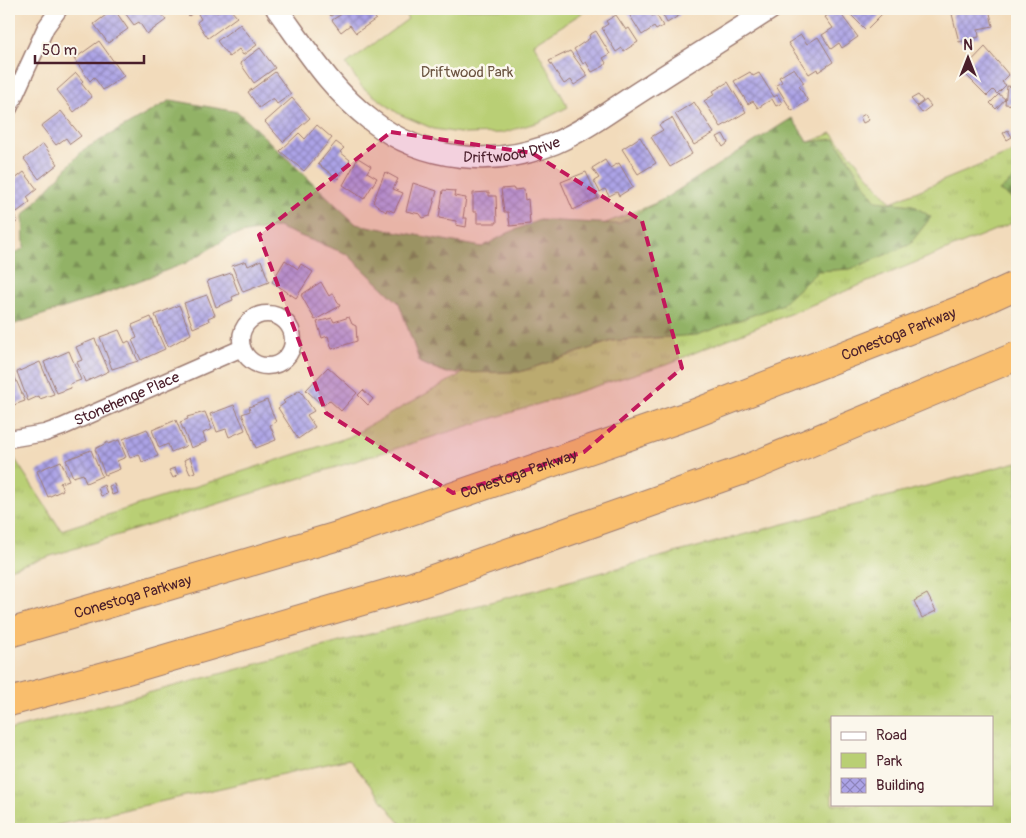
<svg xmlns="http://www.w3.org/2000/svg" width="1026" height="838" font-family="Pangolin,sans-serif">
<defs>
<pattern id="grass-tufts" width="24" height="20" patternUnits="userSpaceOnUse" patternTransform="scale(1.25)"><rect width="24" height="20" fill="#b9cf74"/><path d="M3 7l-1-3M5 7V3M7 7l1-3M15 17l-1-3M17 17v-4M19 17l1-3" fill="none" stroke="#a1b165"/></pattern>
<pattern id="forest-firs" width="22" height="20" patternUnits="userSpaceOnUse" patternTransform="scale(1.25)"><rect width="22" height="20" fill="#92b266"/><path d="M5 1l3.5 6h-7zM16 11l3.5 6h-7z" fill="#799054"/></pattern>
<pattern id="building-cross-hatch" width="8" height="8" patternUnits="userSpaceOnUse" patternTransform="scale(1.25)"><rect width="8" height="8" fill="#aca3e6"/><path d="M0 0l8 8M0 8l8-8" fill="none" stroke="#8e84bb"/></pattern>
</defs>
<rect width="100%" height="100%" fill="#fbf7ec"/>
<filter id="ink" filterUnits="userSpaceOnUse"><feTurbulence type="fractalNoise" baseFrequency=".02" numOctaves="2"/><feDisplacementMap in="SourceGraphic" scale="10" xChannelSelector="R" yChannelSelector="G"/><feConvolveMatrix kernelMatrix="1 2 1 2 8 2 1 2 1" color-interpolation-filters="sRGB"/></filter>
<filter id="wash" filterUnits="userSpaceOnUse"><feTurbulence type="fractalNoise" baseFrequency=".0096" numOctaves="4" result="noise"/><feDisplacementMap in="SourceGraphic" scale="20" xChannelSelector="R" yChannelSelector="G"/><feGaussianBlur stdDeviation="1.12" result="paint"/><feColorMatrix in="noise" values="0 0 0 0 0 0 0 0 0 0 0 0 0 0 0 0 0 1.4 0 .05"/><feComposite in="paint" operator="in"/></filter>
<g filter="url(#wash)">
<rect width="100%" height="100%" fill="#f2dbbb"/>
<path fill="url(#grass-tufts)" stroke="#827750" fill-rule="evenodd" d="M832,133L891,202L1017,150V221L667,364L9,569V456H13L61,530L349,437L472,368L435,291Z
M1017,462V829H405L349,759L40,829H9V730ZM832,717H992V804H832Z"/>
<path fill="url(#forest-firs)" stroke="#6e6848" d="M171,100L238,112L356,224L482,247L508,233L539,220L618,224L667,197L792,118L808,142L835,139L876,201L913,205L931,217L909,245L851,269L818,271L781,305L697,335L612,341L520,372L447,373L420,363L399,303L347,254L277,227L231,236L186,263L85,301L9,326V257L24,248L23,216L83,150Z
M1017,176V201L999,191Z"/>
<path fill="#b9cf74" stroke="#827750" d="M402,9H588L534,44L568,107L539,122L502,133L466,134L434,129L399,114L362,87L346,64L408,19Z"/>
<g id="blocks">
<path fill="url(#building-cross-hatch)" d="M114,9L128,29L108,43L94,24Z
M122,9H158L166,20L147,34L139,22L134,25Z
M184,9H198L189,16Z
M204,9H214L217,13L223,9H230L237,17L208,38L197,22L201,19L198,14Z
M325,9H341L331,16Z
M350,9H377L372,13L376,19L356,33L350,25L341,32L332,20Z
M631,9H648L652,16L656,14L663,26L656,30L654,27L642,35L627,11Z
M660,9H684L678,12L680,15L667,23Z
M837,9L858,37L842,48L839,43L831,49L822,35L833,28L825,17Z
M849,9H885L886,10L866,30L850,14Z
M973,9H989L993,26L978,29L979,37L959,42L952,14Z
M616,15L626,30L629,28L638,42L624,51L622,48L616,52L602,28L608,24L606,21Z
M240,24L257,45L243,55L239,49L229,57L217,41Z
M596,31L610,54L603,58L606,63L604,66L592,72L586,62L583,64L574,49L590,38L589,35Z
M801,35L807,44L818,37L833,62L818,72L817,69L809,74L788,43Z
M99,41L124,76L103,90L94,77L90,81L74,59Z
M985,47L1009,75L1002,82L1006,85L997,94L993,90L987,96L962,71Z
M260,48L275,68L254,83L240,63Z
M570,51L588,76L574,85L571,80L564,84L549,61Z
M794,68L804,83L799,86L808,101L792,111L776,85L782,82L779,77Z
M275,72L291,94L277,104L273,98L259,108L248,92Z
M750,72L753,76L759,73L774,97L777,95L782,103L776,106L772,99L758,108L753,101L748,104L734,81Z
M76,73L83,81L81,83L92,97L74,112L57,90Z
M728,82L746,112L721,127L704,101L715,94L713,91Z
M1007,86L1017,87V105L1005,104Z
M999,94L1005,99L996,109L990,103Z
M918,95L923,101L917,106L911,99Z
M292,98L310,118L283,142L265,122Z
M926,100L931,106L922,113L917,107Z
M694,102L714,133L694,145L675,114Z
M61,111L81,136L70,144L66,138L56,145L41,126Z
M865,114L869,120L863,123L860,117Z
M672,118L692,154L670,167L651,137L663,130L659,125Z
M317,125L332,138L304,171L280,151L299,133L305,139Z
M1008,130L1012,137L1007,140L1003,133Z
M723,134L728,143L723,147L717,137Z
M640,137L656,163L638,174L622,149Z
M336,142L344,148L340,152L350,160L338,179L318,164Z
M43,144L58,164L39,179L24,159Z
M358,158L371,166L367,172L377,178L364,199L343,185Z
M605,160L610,168L619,163L633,187L619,196L617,192L609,196L605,189L600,192L594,181L599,178L592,168Z
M24,172L37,189L27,197L30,202L17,212L10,203L13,201L9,195V184Z
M385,172L398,179L393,189L403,193L394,212L387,209L386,212L373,202Z
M586,172L598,198L573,210L561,182Z
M413,183L437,191L430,216L423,218L420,214L406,211Z
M513,188L514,190L524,189L525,200L528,199L530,224L510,226L508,212H504L501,189Z
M443,190L455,191L454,196L466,198L463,218H467L466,227L456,225V221L439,218Z
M489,192V196H496L497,223H477V212H473V193Z
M9,208L18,221L9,228Z
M261,260L269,282L243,292L232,266L246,261L248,266Z
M285,260L298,269L301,264L313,272L296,298L272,282Z
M231,273L239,294L232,297L233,300L216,307L207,281Z
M321,282L329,296L333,293L340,306L315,320L301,295Z
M207,295L215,315L208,318L209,321L193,328L184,303Z
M179,305L191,334L168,347L155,315Z
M151,317L165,349L141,360L132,340L137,338L132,325Z
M349,317L352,324L356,326L357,341L332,349L328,336L322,338L317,322L332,318L334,322Z
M119,330L125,343L129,341L138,361L112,369L100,337Z
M95,339L109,371L85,382L77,362L82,360L76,347Z
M69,351L81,380L70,384L71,388L57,393L44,362Z
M40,362L54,394L40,399L39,396L28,401L17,372Z
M328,367L357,393L341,411L329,400L323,406L306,390Z
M11,368L25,401L11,406L9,369Z
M300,390L314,411L307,415L315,427L298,439L278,408L285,403L283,401Z
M363,390L373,399L368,405L358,395Z
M267,400L276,422L270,425L276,440L256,448L242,414L250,411L249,407Z
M234,405L245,430L229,437L226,429L217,432L210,414Z
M205,412L212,429L203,433L206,442L191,448L180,422L188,419L187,417Z
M176,420L186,446L171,452L168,444L159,448L152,430Z
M147,429L158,456L142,462L139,454L130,458L123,439Z
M119,440L126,457L117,461L120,469L105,475L95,449L108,442V444Z
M91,450L102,476L86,483L83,474L73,477L66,460Z
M190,457L195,472L190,474L184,460Z
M61,461L69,480L60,483L63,490L48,497L37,471Z
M175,468L178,475L173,478L169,470Z
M114,484L117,493L112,495L109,486Z
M104,485L107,494L101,496L98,488Z
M927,594L936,611L922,618L914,601Z"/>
</g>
</g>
<g filter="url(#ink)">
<use href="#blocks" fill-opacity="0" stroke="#9e7d73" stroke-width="1"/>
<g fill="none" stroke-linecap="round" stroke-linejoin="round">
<g stroke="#9e7d73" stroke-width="19">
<g id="minor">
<path d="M9,108L46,27L59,9"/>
<circle cx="267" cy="340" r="26"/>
<path id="s1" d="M9,439L45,433L62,427L242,348"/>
</g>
</g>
<g stroke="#9e7d73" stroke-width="24">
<g id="tertiary">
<path id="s2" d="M277,9C306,49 332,91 372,121C423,161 495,168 555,143C588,129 618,105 649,86C689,60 730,35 770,9"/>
</g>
</g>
<g stroke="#9e7d73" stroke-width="30">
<g id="motorway">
<path id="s3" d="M9,633L338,536L693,414L973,305L1017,285"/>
<path d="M9,702L127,670L413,586L749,468L1017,356"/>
</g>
</g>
<use href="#minor" stroke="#fff" stroke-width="16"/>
<use href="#tertiary" stroke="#fff" stroke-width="21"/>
<use href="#motorway" stroke="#f9be6d" stroke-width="28"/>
</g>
</g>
<path fill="#c2185b" fill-opacity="0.2" stroke="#c2185b" stroke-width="4" stroke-dasharray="10 6" stroke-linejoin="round" d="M391,132L532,153L642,221L682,368L584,452L453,493L326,413L259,235Z"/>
<g text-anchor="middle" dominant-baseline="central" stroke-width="5" stroke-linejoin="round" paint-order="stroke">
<g font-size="15" fill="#6b5441" stroke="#fbf7ec">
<text x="467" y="72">Driftwood Park</text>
</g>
<g font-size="15" fill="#4a1f2b" stroke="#fbf7ec">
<text stroke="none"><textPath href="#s2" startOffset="296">Driftwood Drive</textPath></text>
<text stroke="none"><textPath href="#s3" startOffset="939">Conestoga Parkway</textPath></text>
<text stroke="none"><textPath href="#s1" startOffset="125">Stonehenge Place</textPath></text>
<text stroke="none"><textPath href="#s3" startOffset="534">Conestoga Parkway</textPath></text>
<text stroke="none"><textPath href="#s3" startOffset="129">Conestoga Parkway</textPath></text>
</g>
</g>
<rect width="1026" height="838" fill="none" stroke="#fbf7ec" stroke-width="30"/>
<rect x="831" y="716" width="162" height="90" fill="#fbf7ec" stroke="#b4a19f"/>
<rect x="841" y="732" width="25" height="8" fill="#ffffff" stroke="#b4a19f"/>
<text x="876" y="740" font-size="15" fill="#4a1f2b">Road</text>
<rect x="841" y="753" width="25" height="15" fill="#b9cf74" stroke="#b4a19f"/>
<text x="876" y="766" font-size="15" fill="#4a1f2b">Park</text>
<rect x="841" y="778" width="25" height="15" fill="url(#building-cross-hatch)" stroke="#b4a19f"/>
<text x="876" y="790" font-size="15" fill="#4a1f2b">Building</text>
<g transform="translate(968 58)" stroke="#fbf7ec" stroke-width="4" paint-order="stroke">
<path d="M0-4L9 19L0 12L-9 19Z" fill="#4a1f2b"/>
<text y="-8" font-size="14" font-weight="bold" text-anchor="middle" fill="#4a1f2b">N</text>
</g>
<path d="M35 55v8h109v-8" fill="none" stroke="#4a1f2b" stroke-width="2.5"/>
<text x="42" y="55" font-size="15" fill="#4a1f2b" stroke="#fbf7ec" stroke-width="4" paint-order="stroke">50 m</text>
</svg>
